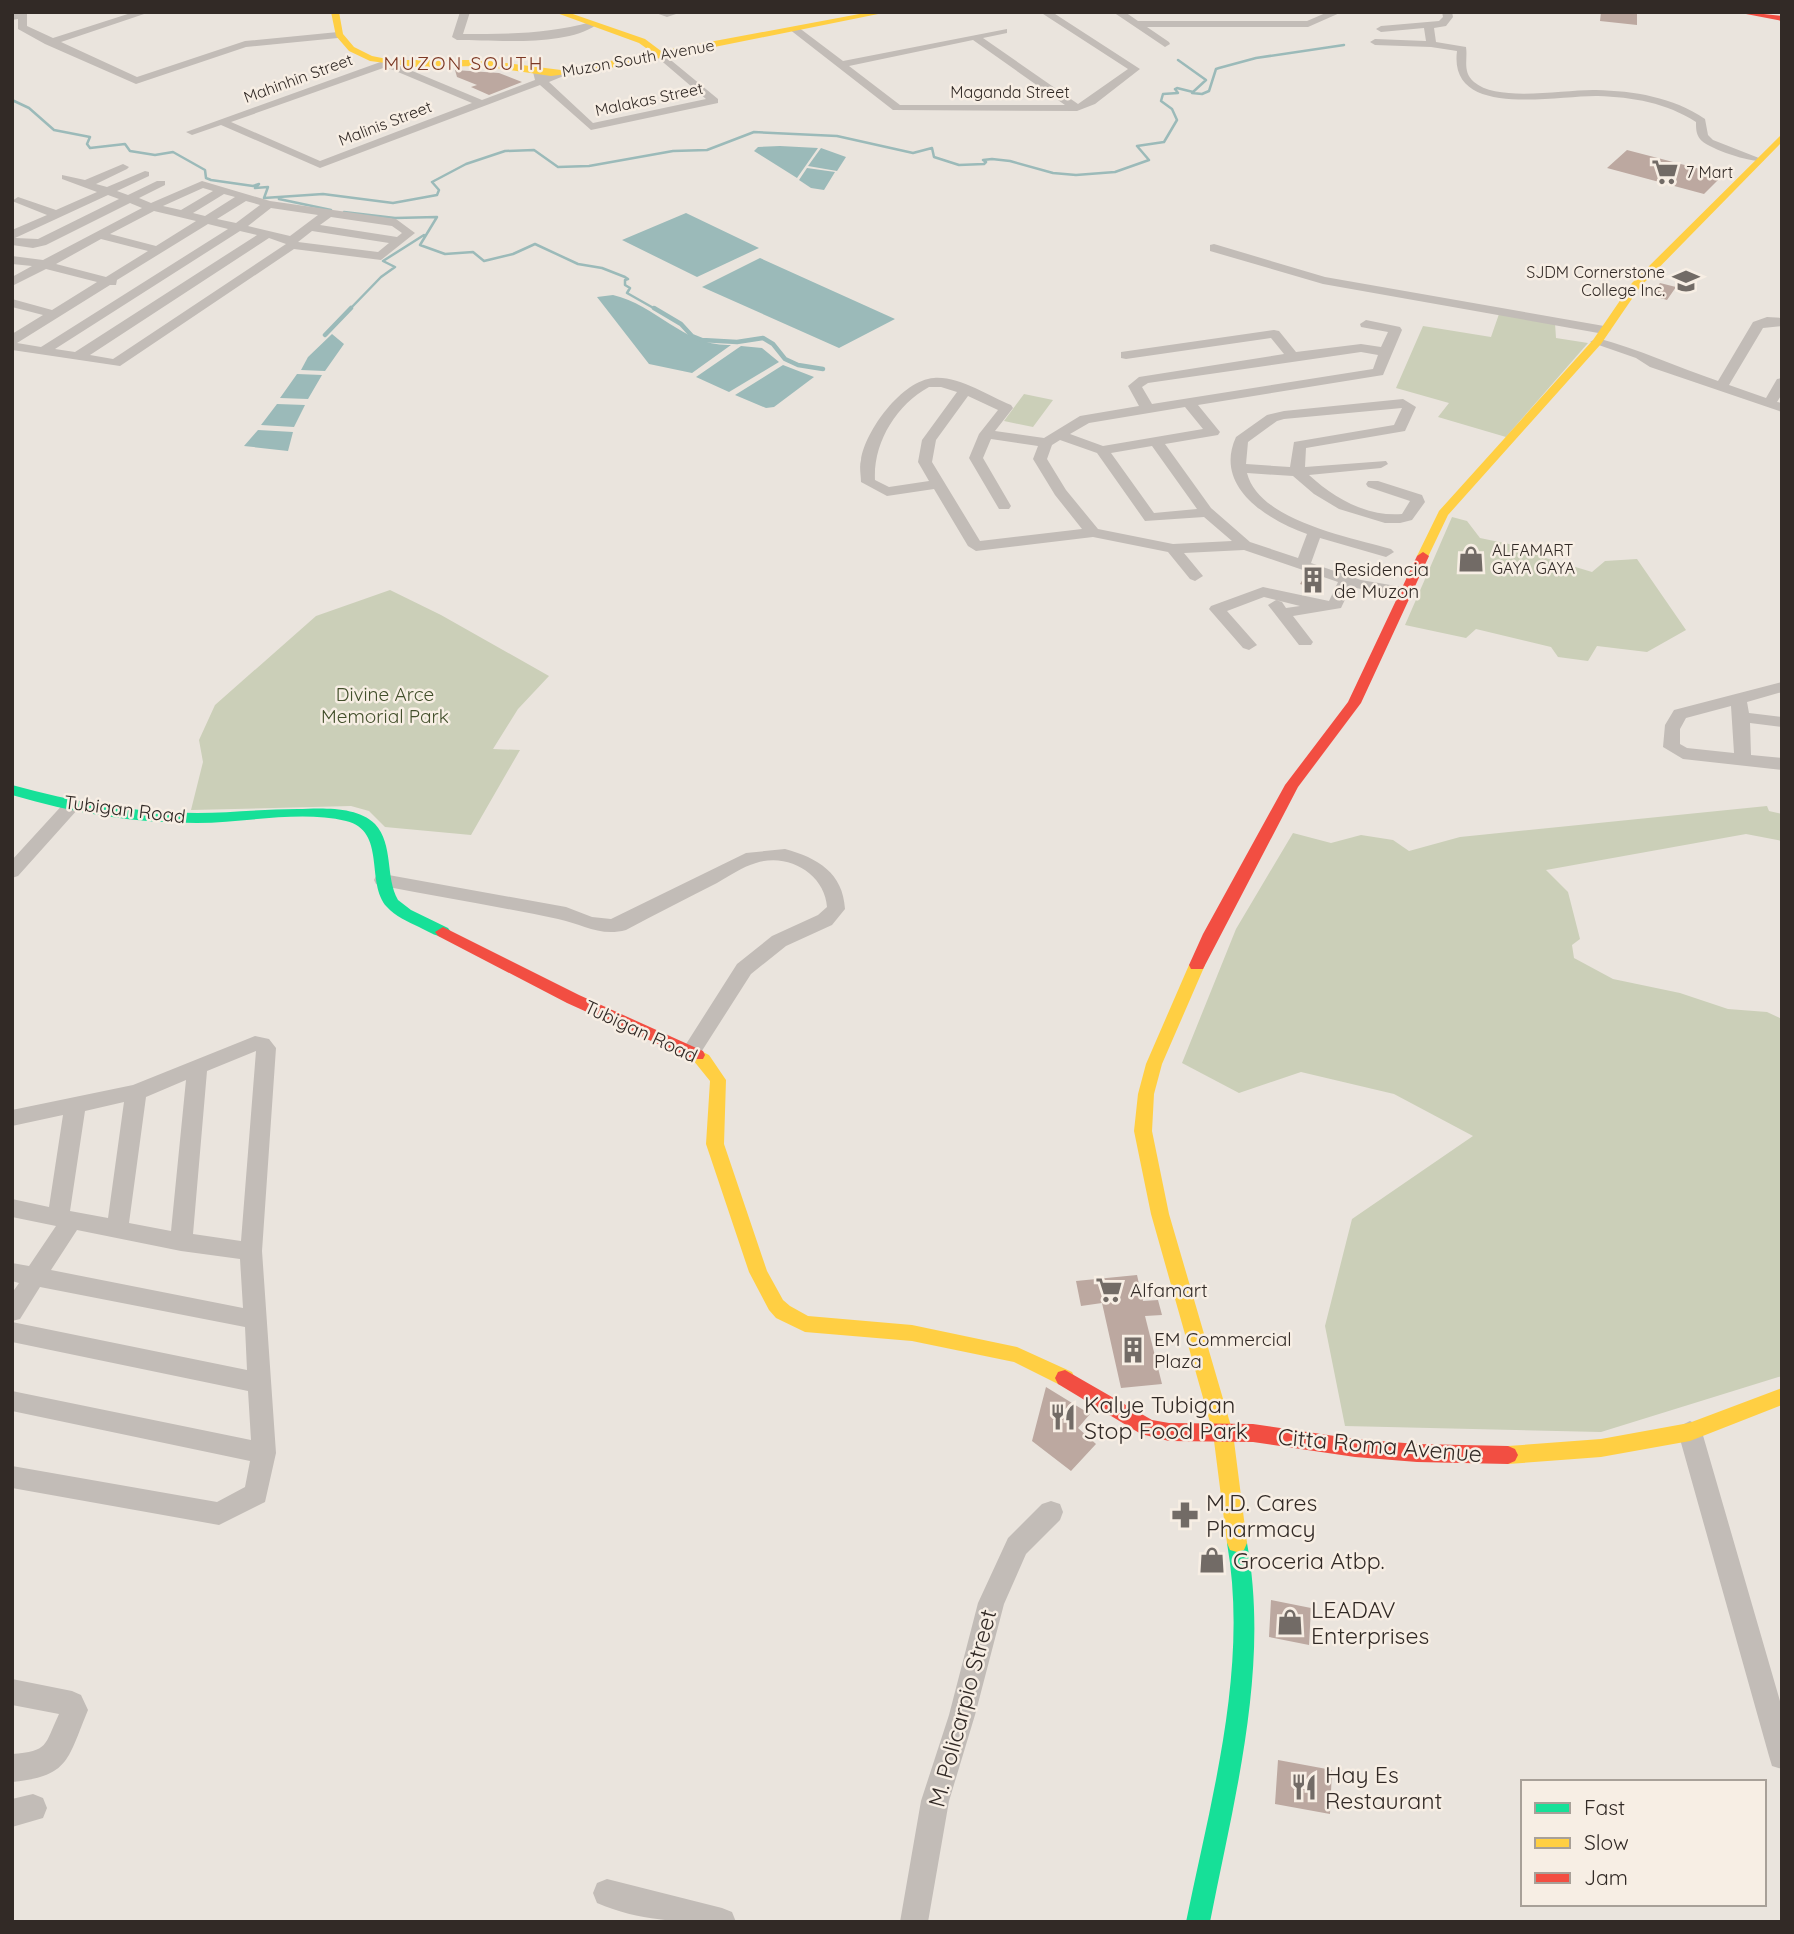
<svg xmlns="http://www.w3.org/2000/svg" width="1794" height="1934" font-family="Quicksand,sans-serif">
<rect width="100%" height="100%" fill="#eae4dd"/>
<path fill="#cbcfb8" d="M1499,314L1555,323L1556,338L1588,343L1506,437L1438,417L1449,403L1396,388L1423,326L1491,337Z
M1024,394L1053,400L1033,427L1004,421Z
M1452,517L1467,521L1480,538L1523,547L1539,556L1592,572L1605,561L1637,559L1686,630L1647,652L1597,646L1588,661L1558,657L1551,647L1476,629L1466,638L1405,625Z
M390,590L441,615L549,676L518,709L493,749L520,750L471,835L385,827L369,811L351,806L191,810L203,762L199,740L215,705L316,616Z
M1767,806L1769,811L1782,814V841L1746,834L1546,870L1568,892L1580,939L1572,945L1574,958L1613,979L1680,993L1728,1009L1767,1012L1782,1019V1376L1601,1432L1345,1426L1325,1326L1352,1219L1473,1136L1394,1094L1301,1072L1239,1093L1182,1063L1236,929L1293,833L1331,843L1361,835L1393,840L1409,851L1460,837Z"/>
<path fill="#9bbab9" d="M780,146L818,148L797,178L754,151L758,147Z
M821,148L846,157L837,171L808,166Z
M807,168L835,172L824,190L811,188L799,180Z
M686,213L759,248L697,277L622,240Z
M760,258L895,319L839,348L702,287Z
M613,295C657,305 684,347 731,345L692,373L649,364L597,297Z
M332,334L344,344L325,371L301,370L308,357Z
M741,346L762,348L779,362L729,392L696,377Z
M783,365L814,377L774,407L766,408L735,395Z
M297,374L322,375L308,399L280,398Z
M277,404L305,405L294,427L261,425Z
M258,430L293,432L288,451L244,446Z"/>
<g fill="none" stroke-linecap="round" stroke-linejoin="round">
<path stroke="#9bbab9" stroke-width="2.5" d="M1192,93L1202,94L1209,91L1216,69L1219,68L1256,58L1344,45
M12,100L29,108L54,130L90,137L87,144L90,148L125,144L130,151L155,155L173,152L205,170L206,178L211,180L253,186L259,184L255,188L268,187L264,198L323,194L393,203L437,195L439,190L432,182L466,164L505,151L534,150L558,167L589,166L673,151L707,150L754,132L837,136L913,153L932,148L934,157L959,165L984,164L986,162L983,160L992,159L1010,161L1053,173L1076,175L1115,172L1149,160L1137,146L1164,142L1177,120L1172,109L1161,101L1163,94L1178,93L1175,89L1177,88L1193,92L1206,80L1178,60
M279,199L331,210
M344,212L395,218L437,217L420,245L445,254L473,252L484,261L513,254L535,244L578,264L602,268L625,277L628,279L625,280V285L630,288L627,293L657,310
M349,310L381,277L395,267L383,261L424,235"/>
<path stroke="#9bbab9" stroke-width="4.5" d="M654,308L681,324L692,336L702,340L737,342L763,338L773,344L785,359L798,365L823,369
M325,335L351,308"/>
</g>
<path fill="#bca8a0" d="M1601,12H1637V25L1600,21Z
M455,70L499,73L522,82L489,95L471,87L477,85L457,77Z
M1627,150L1723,175L1704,194L1607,168Z
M1660,283L1676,287L1667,300L1651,295Z
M1306,574L1324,580L1319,590L1300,584Z
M1137,1275L1143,1301L1158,1300L1162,1315L1145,1316L1162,1384L1121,1388L1102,1303L1081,1306L1076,1281Z
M1046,1387L1090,1414L1078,1428L1096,1444L1071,1471L1032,1441Z
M1271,1600L1311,1608L1309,1645L1269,1637Z
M1278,1760L1332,1770L1330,1814L1275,1804Z"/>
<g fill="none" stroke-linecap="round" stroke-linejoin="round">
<path fill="#c2bcb7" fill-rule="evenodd" d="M134,12H150L61,42L137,77L245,41L338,32L343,35L338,38L246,47L136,84L45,44L18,29V19L12,20V14H27V26L53,38Z
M460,12H470L463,34C507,34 548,34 591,22L596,25C565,47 495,40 457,40L452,37Z
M653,12H682L667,17Z
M1040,12H1052L1140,69L1095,104L1077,111L893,110L789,29L798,27L843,61L1007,29V33L983,38L1078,104L1128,69ZM973,40L1065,105H900L849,66Z
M1113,12H1125L1138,21H1307L1328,12H1342L1308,27H1147L1169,42L1170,44L1165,47Z
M1442,12H1452L1453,17L1446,26L1434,28L1436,42L1466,47C1468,59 1462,72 1474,82C1498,103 1566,89 1596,90C1634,91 1673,97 1705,119L1708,135L1713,140L1764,160C1756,165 1706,148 1700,139C1696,134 1696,128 1696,122C1667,103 1632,97 1598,96C1557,95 1448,120 1457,51L1431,47L1375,45L1370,42L1375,39L1426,41L1424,28L1381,32L1376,29L1381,26L1439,21L1443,17Z
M661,52L718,99V103L591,130L540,85L320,168L221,125L192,135L186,132L386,60L482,100L535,80L533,72L546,75L566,71V75L549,82L593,123L706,99L657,57V53ZM386,67L472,103L320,161L231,122Z
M123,164L129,167L127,169L96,184L107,187L145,171L149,172V176L117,191L128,195L157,181H165V185L139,198L151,203L202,181L270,201L396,219L415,233L381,260L294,249L120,366L12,350V334L43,315L12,307V299L52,310L97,282L46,269L12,286V277L32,266L12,264V256L43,260L142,208L130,203L46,245L33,248L12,245V230L47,215L12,201L18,197L56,210L97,192L62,179V175L85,180ZM203,188L213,191L181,210L163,206ZM224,194L235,197L205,216L193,213ZM108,195L119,199L38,239L15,238ZM246,201L260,205L236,223L217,219ZM271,208L318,215L290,236L248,226ZM154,211L196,221L156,246L110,234ZM331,217L392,226L402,233L397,237L320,225ZM208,224L228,229L41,347L17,343L110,285H116L117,280ZM240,231L257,235L75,352L55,349ZM312,231L389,243L378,252L298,242ZM269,238L286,244L113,359L90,355ZM101,239L148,251L106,277L56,264Z
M1214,244L1325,277L1604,326L1611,330L1604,334L1323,284L1210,251V245Z
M1767,317L1782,318V326L1763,328L1729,385L1766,398L1777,379L1782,378V394L1777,402L1782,403V412L1650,367L1636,358L1590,342L1597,338C1639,349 1677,367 1718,381L1753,322Z
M1366,320L1400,327L1402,330L1383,375L1198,405L1220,432L1218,435L1165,444L1211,508L1250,542L1298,558L1307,534C1268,520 1213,487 1236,437L1267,415L1284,411L1403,399L1416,407L1405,431L1306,448L1305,467L1386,461L1388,464L1381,468L1309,475C1334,498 1367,517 1402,514L1410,501L1368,487L1366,484L1368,481H1378L1422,495L1425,502L1412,520L1400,523H1385L1339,509L1314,494L1293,476L1247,473C1259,521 1350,537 1391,549L1394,552L1386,557L1320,538L1311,563L1361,580L1408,588L1416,593L1408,598L1351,587L1341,608L1293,616L1313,642L1311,645H1299L1268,605L1276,600L1282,602L1286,608L1300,606L1264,597L1227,611L1257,645L1249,650L1243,648L1209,609L1211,606L1263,587L1329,601L1338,582L1244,550L1184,553L1203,576L1195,581L1190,579L1168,552L1093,537L976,551L968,546L934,489L887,496L861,482C861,475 859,467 861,460C865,431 902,380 934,378C959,376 988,396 1011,405L1013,408L995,431L1044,438L1080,416L1139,406L1128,386L1139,377L1284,354L1271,338L1126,359L1121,358V352L1274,330L1279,331L1296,352L1361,344L1381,347L1388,332L1361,327L1360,324ZM1361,352L1378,355L1373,369L1152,404L1142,387L1148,383ZM929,387H941L957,392L922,440L918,462L929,481L889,487L875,480C873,443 896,405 929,387ZM968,396L998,410L979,434L969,458L999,509H1009L1011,506L983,458L991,439L1038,446L1033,459L1055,495L1082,529L980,541L932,462L936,440ZM1185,407L1203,429L1103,446L1070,434L1089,423ZM1402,408L1394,425L1294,442L1290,467L1246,464L1248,442L1277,421L1284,419ZM1060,440L1097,453L1145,521L1204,517L1232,541L1173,544L1098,529L1066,490L1047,459L1052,445ZM1152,446L1197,509L1154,513L1111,453Z
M1782,682V692L1747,702L1749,713L1782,717V727L1750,723L1751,755L1782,758V770L1683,759L1663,747L1665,725L1674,710ZM1731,706L1734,753L1687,748L1680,744V729L1686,718Z
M72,799L81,805L78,809L18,876L12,878V860L66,801Z
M785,849C818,858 843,873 845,909L832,925L786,946L751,974L698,1057L691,1060L684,1057L681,1052L737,964L772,936L818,915L827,907C825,874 788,852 756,863C742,867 729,876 717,883C687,898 656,914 626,930C600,937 582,924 558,919C500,907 441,897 383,886L376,884L374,880L376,876L383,874L566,907L592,917L611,919L746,853Z
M255,1036L269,1039L276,1048L262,1251L276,1453L265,1502L219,1525L12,1488V1466L217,1502L245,1487L250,1461L12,1411V1391L251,1440L248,1391L12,1342V1322L247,1370L245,1327L40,1287L20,1319L12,1321V1293L19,1283L12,1281V1263L29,1266L56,1226L12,1217V1199L49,1207L63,1115L12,1126V1110L133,1085ZM256,1051L241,1241L193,1234L207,1071ZM186,1080L171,1231L129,1223L146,1097ZM124,1102L108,1218L70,1211L85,1111ZM77,1230L181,1251L240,1259L243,1308L51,1270Z
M1690,1421L1698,1425L1702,1432L1782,1708V1769L1772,1766L1769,1756L1678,1432L1682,1425Z
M1051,1501L1060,1504L1063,1512L1060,1520L1026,1554L1004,1604L975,1715L949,1801L928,1922H900L921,1801L949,1715L978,1603L1008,1538L1042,1504Z
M12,1679L72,1691L81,1695L88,1710C67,1760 70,1776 12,1782V1754C49,1751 44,1746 59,1714L12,1705Z
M33,1794L43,1798L47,1808L43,1818L12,1827V1799Z
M607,1879L722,1908L732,1912L736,1922C686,1922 644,1923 597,1903L593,1893L597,1883Z"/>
<path fill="#16e098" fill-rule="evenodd" d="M12,785C73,802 134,813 197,813C231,813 264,809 298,809C321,808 358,806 375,824C394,845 385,877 398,900L411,910L448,928L451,932L448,936C438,939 428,931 419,927C408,922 395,916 387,907C365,883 387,831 346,821C299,810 245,823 197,823C134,823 72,813 12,795Z
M1237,1534L1244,1536L1247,1543C1270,1668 1234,1799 1210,1922H1186C1211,1799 1249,1668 1227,1543L1230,1536Z"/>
<path fill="#ffcf43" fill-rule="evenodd" d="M331,12H339L343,34L354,47L372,56L392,60H482L561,70L653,53L639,43L554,12H567L645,39L661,51L870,12H888L600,70L551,76L482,66L416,67L370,61L349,51L336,36Z
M1782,134V142L1640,287L1601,344L1448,515L1427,559H1419L1417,556L1439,511L1593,340L1632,283Z
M1197,959L1205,965L1162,1064L1154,1094L1152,1131L1169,1214L1233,1433L1247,1543L1244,1550L1237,1552L1230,1550L1227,1543L1213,1433L1151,1214L1134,1131L1138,1094L1146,1064L1189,965Z
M697,1049L709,1055L726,1080L724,1144L767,1271L783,1300L790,1306L808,1316L912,1325L1017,1347L1072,1372L1075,1378L1072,1384L1065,1386L1058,1384L1014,1362L912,1341L805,1332L776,1318L769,1310L749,1272L706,1144L710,1081L689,1055L691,1051Z
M1782,1388V1405L1690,1441L1601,1457L1508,1464L1501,1461L1498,1455L1501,1449L1508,1446L1601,1439L1689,1423Z"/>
<path fill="#f24e42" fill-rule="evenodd" d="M1745,12L1782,16V21L1746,14Z
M1423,552L1429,556L1361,703L1298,787L1203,969H1191L1189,965L1203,934L1285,785L1348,702L1417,556Z
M443,927L579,995L703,1051L705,1055L703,1059H691L567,1003L438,936L435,932Z
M1065,1370L1152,1420L1169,1423L1253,1424L1355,1439L1417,1444L1508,1446L1515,1449L1518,1455L1515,1461L1508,1464L1417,1462L1355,1457L1253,1442L1169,1441L1141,1434L1058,1384L1055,1378L1058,1372Z"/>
</g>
<defs>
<g id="supermarket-bare" transform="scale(2.1)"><path d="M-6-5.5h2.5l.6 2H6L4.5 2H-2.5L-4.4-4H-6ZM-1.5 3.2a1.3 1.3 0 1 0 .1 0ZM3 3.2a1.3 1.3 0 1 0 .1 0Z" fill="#726b66" stroke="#f7eee4" stroke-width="2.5" paint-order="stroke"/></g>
<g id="school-bare" transform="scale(2.1)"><path d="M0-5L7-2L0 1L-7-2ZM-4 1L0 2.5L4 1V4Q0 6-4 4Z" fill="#726b66" stroke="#f7eee4" stroke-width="2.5" paint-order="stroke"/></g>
<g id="shop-bare" transform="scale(2.1)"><path d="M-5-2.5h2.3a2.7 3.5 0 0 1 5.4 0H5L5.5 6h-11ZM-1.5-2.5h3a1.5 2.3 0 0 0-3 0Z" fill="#726b66" stroke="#f7eee4" stroke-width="2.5" paint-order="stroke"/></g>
<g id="building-bare" transform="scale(2.1)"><path d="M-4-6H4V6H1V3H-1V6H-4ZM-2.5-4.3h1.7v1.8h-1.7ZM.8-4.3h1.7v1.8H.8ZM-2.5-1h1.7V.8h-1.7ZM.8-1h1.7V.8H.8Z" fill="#726b66" stroke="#f7eee4" stroke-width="2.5" paint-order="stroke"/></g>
<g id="restaurant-bare" transform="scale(2.1)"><path d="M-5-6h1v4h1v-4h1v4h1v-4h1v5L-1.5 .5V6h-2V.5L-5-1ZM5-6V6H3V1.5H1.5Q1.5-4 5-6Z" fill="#726b66" stroke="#f7eee4" stroke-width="2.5" paint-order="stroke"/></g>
<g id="pharmacy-bare" transform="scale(2.1)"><path d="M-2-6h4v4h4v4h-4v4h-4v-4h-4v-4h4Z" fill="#726b66" stroke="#f7eee4" stroke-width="2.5" paint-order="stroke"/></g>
</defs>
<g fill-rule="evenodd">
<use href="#supermarket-bare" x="1665" y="172"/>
<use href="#school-bare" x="1686" y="281"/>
<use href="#shop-bare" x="1471" y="559"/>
<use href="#building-bare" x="1313" y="580"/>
<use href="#supermarket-bare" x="1109" y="1290"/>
<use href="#building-bare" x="1133" y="1350"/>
<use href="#restaurant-bare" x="1063" y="1417"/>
<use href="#pharmacy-bare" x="1185" y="1515"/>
<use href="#shop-bare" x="1212" y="1560"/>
<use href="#shop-bare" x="1290" y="1622"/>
<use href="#restaurant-bare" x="1304" y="1787"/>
</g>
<g text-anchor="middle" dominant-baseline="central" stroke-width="5" stroke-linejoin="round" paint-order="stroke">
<g font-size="16" fill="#322a26" stroke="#f7eee4">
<text transform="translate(638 58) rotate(-10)">Muzon South Avenue</text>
<text transform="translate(298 78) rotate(-20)">Mahinhin Street</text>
<text x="1010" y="92">Maganda Street</text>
<text transform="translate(649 99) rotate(-12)">Malakas Street</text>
<text transform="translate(385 123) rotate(-21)">Malinis Street</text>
</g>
<g font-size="16" fill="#322a26" stroke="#f7eee4" text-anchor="start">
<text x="1686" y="172">7 Mart</text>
<text x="1665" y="272" text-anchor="end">SJDM Cornerstone<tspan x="1665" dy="18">College Inc.</tspan></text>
<text x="1492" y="550">ALFAMART<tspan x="1492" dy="18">GAYA GAYA</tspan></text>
</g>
<g font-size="19" letter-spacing="2" fill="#7c3824" stroke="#f7eee4">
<text x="464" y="63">MUZON SOUTH</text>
</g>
<g font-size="19" fill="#322a26" stroke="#f7eee4" text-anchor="start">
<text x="1334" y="569">Residencia<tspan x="1334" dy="22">de Muzon</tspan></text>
<text x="1130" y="1290">Alfamart</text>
<text x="1154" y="1339">EM Commercial<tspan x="1154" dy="22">Plaza</tspan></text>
</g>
<g font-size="19" fill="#424f2b" stroke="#f7eee4">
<text x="385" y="694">Divine Arce<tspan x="385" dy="22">Memorial Park</tspan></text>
</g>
<g font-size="19" fill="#322a26" stroke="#f7eee4">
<text transform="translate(125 809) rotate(7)">Tubigan Road</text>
<text transform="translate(641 1031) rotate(25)">Tubigan Road</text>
</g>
<g font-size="23" fill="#322a26" stroke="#f7eee4" text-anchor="start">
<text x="1084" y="1404">Kalye Tubigan<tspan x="1084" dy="26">Stop Food Park</tspan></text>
<text x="1206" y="1502">M.D. Cares<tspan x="1206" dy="26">Pharmacy</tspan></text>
<text x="1233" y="1560">Groceria Atbp.</text>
<text x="1311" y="1609">LEADAV<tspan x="1311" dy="26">Enterprises</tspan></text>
<text x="1325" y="1774">Hay Es<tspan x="1325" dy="26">Restaurant</tspan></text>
</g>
<g font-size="23" fill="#322a26" stroke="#f7eee4">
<text transform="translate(1380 1445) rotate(5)">Citta Roma Avenue</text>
<text transform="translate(962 1708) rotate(-75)">M. Policarpio Street</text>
</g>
</g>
<rect width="1794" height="1934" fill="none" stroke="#322a26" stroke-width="28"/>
<rect x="1521" y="1780" width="245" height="126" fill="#f7eee4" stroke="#a8a098" stroke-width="2"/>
<rect x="1535" y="1803" width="35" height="10" fill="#16e098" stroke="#a8a098" stroke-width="2"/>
<text x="1584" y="1815" font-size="21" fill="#322a26">Fast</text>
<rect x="1535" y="1838" width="35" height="10" fill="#ffcf43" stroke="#a8a098" stroke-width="2"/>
<text x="1584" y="1850" font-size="21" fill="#322a26">Slow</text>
<rect x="1535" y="1873" width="35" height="10" fill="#f24e42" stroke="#a8a098" stroke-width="2"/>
<text x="1584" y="1885" font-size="21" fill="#322a26">Jam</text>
</svg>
